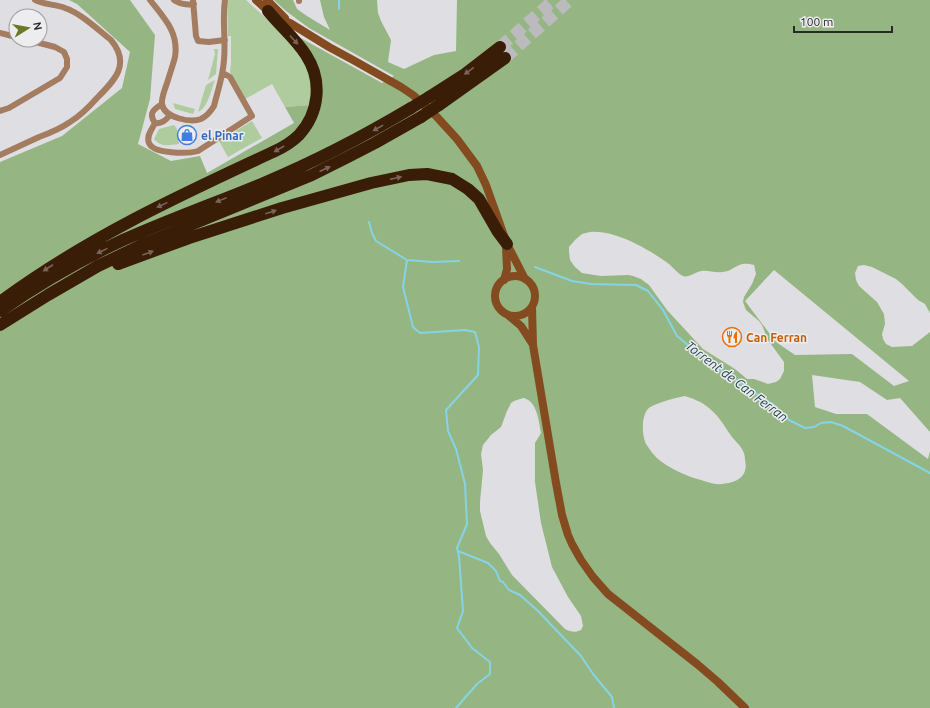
<svg xmlns="http://www.w3.org/2000/svg" width="930" height="708" font-family="Ubuntu,sans-serif">
<rect width="100%" height="100%" fill="#dfdee2"/>
<path fill="#afcc9f" d="M227,0H246L293,43L308,66L312,82L311,105L285,107L272,84L245,99L230,72L231,63V36H228Z
M214,49H218L216,74L208,80L215,54Z
M215,80C211,90 208,108 198,112L206,85Z
M173,103L195,109L193,114L175,109Z
M252,121L262,138L228,157L219,141Z
M174,125L177,129L179,144C168,145 162,148 154,139L159,129Z"/>
<path fill="#95b682" fill-rule="evenodd" d="M69,0H130L155,35L150,99L138,144L171,161L200,156L207,173L294,123L285,107L311,105L292,145L319,98L297,36L382,83L394,76L309,28L286,11L274,0H293L297,9L307,16L330,30L324,17L320,0H377L378,13L381,21L391,40L388,62L404,69L434,55L456,51L457,0H930V313L925,304L918,300L902,284L896,279L872,267L864,265L858,266L855,273L856,280L859,286L877,302L884,314L885,324L882,334L883,339L886,344L892,347L912,346L930,332V432L900,398L887,400L860,382L812,375L815,407L836,414H867L928,459L930,451V708H0V162L62,136L122,88L130,52L77,4ZM590,232C616,230 648,249 669,264C672,267 680,275 683,276C688,278 696,272 701,271C708,270 715,273 722,272C736,271 736,260 754,265L756,274L752,284L744,297L743,302L746,310L759,321L762,325L768,340L784,362V371L780,379L776,382L768,384L754,379H747L735,369L703,349L667,310L649,285L641,279L633,276L628,275L601,276L582,273L575,267L570,260L569,251V247L575,240L582,234ZM774,270L909,381L894,386L852,354L795,355L776,342L745,301ZM685,396C694,399 702,402 709,408C719,416 725,427 732,437C735,441 739,444 742,449C744,452 745,456 745,460C749,477 736,483 722,484C714,485 708,482 701,480C688,477 664,466 655,456C652,453 649,448 646,444C642,436 641,416 648,409C652,404 678,397 685,396ZM523,398C537,400 539,422 541,433L535,443V482L541,523L552,567L568,597L581,616L583,626L581,630C575,633 571,632 565,629L512,575L499,554L490,543L486,536L480,511V502L483,470L481,454L483,445L491,435L501,427L507,411L511,403L514,401Z"/>
<g fill="none" stroke-linecap="round" stroke-linejoin="round">
<path stroke="#85d4e5" stroke-width="2" d="M339,9V0
M369,222L372,233L376,241L407,260L403,287L413,327L420,333L465,330L475,332L479,347L478,375L446,410L448,431L456,449L465,484L467,524L457,548L459,556L463,611L457,628L472,648L490,662V674L477,684L456,708
M407,260L433,262L459,261
M535,267L572,281L591,284L636,285L648,291L663,310L677,336L707,361L775,406L789,420L805,428L814,427L821,423L831,422L843,426L930,473
M458,551L488,563L496,571L500,581L503,582L509,590L520,595L538,611L581,656L593,674L612,697L614,708"/>
<path stroke="#bbbabd" stroke-width="12" stroke-dasharray="12 6" stroke-linecap="butt" d="M500,47L554,0
M505,58L570,0"/>
<path stroke="#a47c60" stroke-width="6" d="M150,0C164,18 179,32 175,57C173,65 170,73 168,80C166,87 161,97 162,104C164,118 191,123 201,119C207,116 211,111 214,106C218,90 223,76 224,60C226,40 222,20 225,0
M174,0C179,4 187,5 194,4
M193,0L196,36L198,41L209,42L225,40
M299,0V1
M0,33L16,37
M0,111L9,108L60,78L67,67V59L64,52L55,47L28,40
M155,123C152,129 146,136 149,143C153,154 188,154 198,151L252,116L230,77L223,73
M155,123C148,113 154,109 162,104
M155,123C162,124 166,120 170,115
M0,155C13,149 26,143 39,137C50,133 60,129 70,122C80,116 89,107 97,98C115,80 131,64 111,40C97,29 82,14 65,8C55,4 44,5 35,0"/>
<path stroke="#834b1f" stroke-width="8" d="M256,0L268,11L277,18L290,23L329,47L353,60L401,87L413,95L436,116L457,139L477,166L486,185L507,244L525,279
M267,0L285,18
M495 296a20 20 0 1 1 40 0a20 20 0 1 1-40 0Z
M504,280L507,269L506,247
M532,307L533,345L556,483L562,515L568,535L572,544L581,560L593,577L608,594L697,664L718,682L745,708
M509,316L521,326L532,343"/>
<path stroke="#3a1d07" stroke-width="12" d="M429,97L465,74L500,47
M439,105L505,58
M118,264L189,238L282,208L371,183L409,175L427,174L452,179L468,189L479,199L498,232L507,244
M0,302C85,239 178,196 273,152C282,148 292,142 299,135C319,113 323,81 306,55C296,39 280,26 268,11
M0,311C39,284 80,260 123,240C170,219 218,202 266,182C316,161 364,136 411,108
M0,325L48,295L98,266L144,244L312,175L348,157L375,143L421,117"/>
<path stroke="#3a1d07" stroke-width="12" d="M411,108L429,97
M421,117L439,105"/>
</g>
<defs><path id="oneway-solid" d="M-6-.8H1V-3.2L6.5 0L1 3.2V.8H-6Z"/></defs>
<g fill="#796558">
<use href="#oneway-solid" transform="translate(294 40) rotate(47)"/>
<use href="#oneway-solid" transform="translate(469 71) rotate(144)"/>
<use href="#oneway-solid" transform="translate(378 128) rotate(151)"/>
<use href="#oneway-solid" transform="translate(279 149) rotate(150)"/>
<use href="#oneway-solid" transform="translate(325 169) rotate(-25)"/>
<use href="#oneway-solid" transform="translate(396 178) rotate(-13)"/>
<use href="#oneway-solid" transform="translate(221 200) rotate(158)"/>
<use href="#oneway-solid" transform="translate(162 205) rotate(154)"/>
<use href="#oneway-solid" transform="translate(271 212) rotate(-18)"/>
<use href="#oneway-solid" transform="translate(102 251) rotate(154)"/>
<use href="#oneway-solid" transform="translate(148 253) rotate(-20)"/>
<use href="#oneway-solid" transform="translate(48 268) rotate(147)"/>
</g>
<defs>
<g id="shop-ring" transform="scale(1)"><circle r="9.5" fill="#edecef" stroke="#3f7fe0" stroke-width="1.5"/><path d="M-5-2.5h2.3a2.7 3.5 0 0 1 5.4 0H5L5.5 6h-11ZM-1.5-2.5h3a1.5 2.3 0 0 0-3 0Z" fill="#3f7fe0"/></g>
<g id="restaurant-ring" transform="scale(1)"><circle r="9.5" fill="#edecef" stroke="#e8710a" stroke-width="1.5"/><path d="M-5-6h1v4h1v-4h1v4h1v-4h1v5L-1.5 .5V6h-2V.5L-5-1ZM5-6V6H3V1.5H1.5Q1.5-4 5-6Z" fill="#e8710a"/></g>
</defs>
<g fill-rule="evenodd">
<use href="#shop-ring" x="187" y="135"/>
<use href="#restaurant-ring" x="732" y="337"/>
</g>
<g text-anchor="middle" dominant-baseline="central" stroke-width="3" stroke-linejoin="round" paint-order="stroke">
<g font-size="12" font-weight="bold" fill="#366cbe" stroke="#edecef" text-anchor="start">
<text x="201" y="135">el Pinar</text>
</g>
<g font-size="12" font-weight="bold" fill="#c56008" stroke="#edecef" text-anchor="start">
<text x="746" y="337">Can Ferran</text>
</g>
<g font-size="13" font-style="italic" fill="#143a42" stroke="#edecef">
<text transform="translate(737 381) rotate(37)">Torrent de Can Ferran</text>
</g>
</g>
<g transform="translate(28 28) rotate(79)"><circle r="19" fill="#edecef" stroke="#9f9ea0"/>
<path d="M0-3L7 15L0 10L-7 15Z" fill="#6b7926"/>
<text y="-6" font-size="11" font-weight="bold" text-anchor="middle" fill="#2a292a">N</text>
</g>
<path d="M794 26v6h98v-6" fill="none" stroke="#2a292a" stroke-width="2"/>
<text x="800" y="26" font-size="12" fill="#2a292a" stroke="#edecef" stroke-width="3" paint-order="stroke">100 m</text>
</svg>
